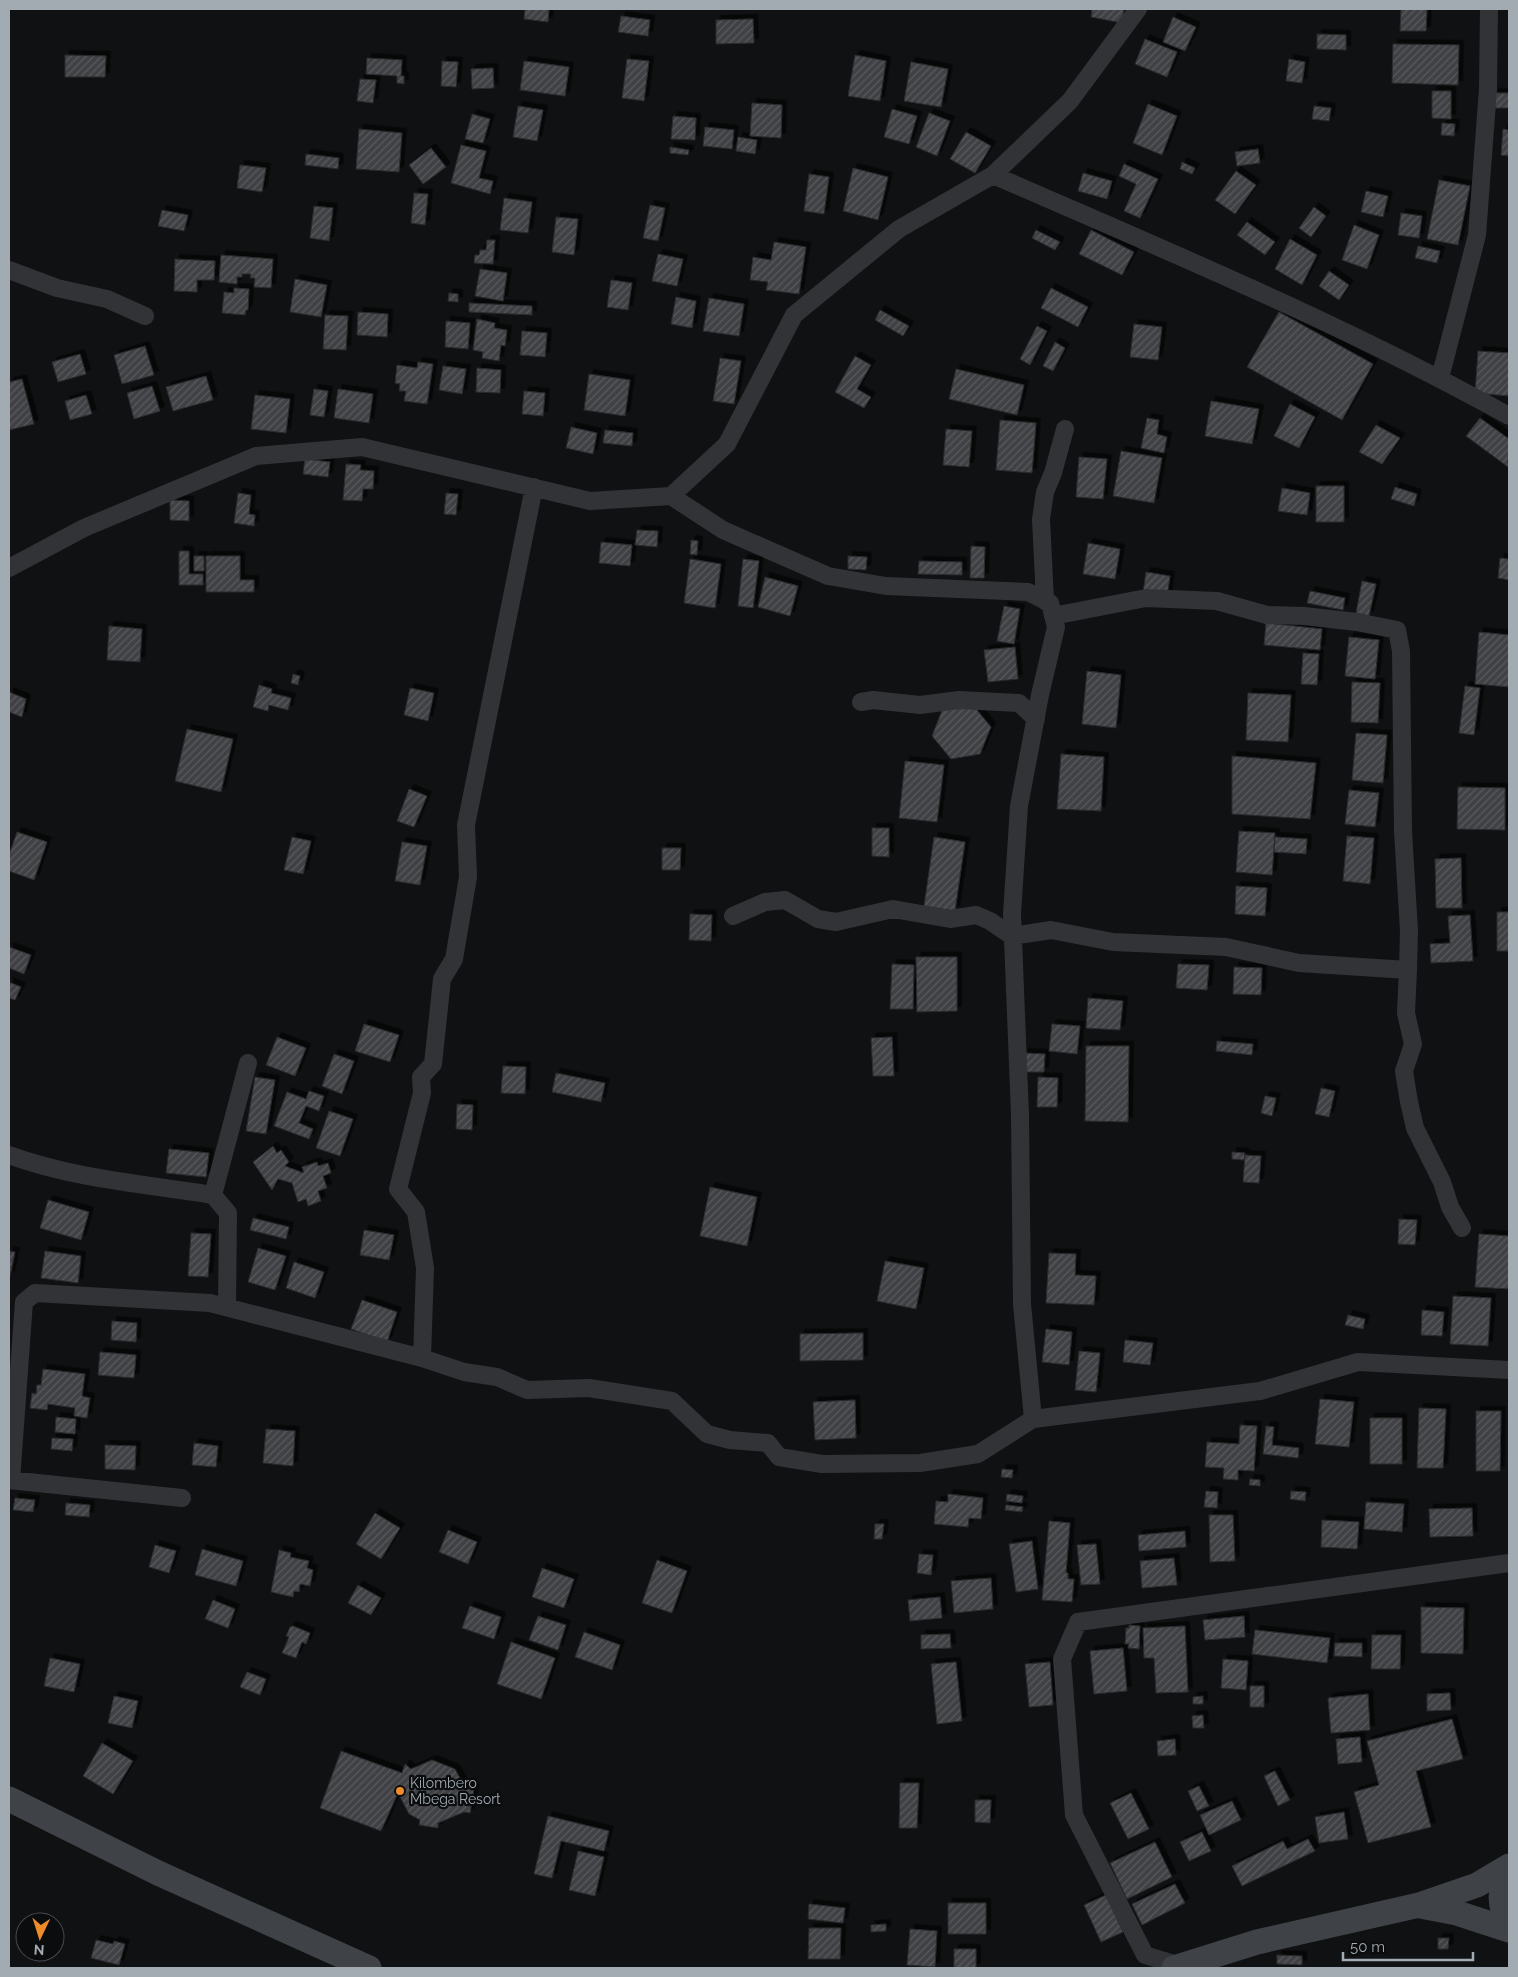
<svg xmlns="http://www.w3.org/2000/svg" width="1518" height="1977" font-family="Raleway,sans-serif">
<defs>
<pattern id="building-hatch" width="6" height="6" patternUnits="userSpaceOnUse" patternTransform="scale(1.25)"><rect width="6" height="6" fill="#3f4145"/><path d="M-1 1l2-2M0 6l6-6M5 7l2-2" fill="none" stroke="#585a5d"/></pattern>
<filter id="shadow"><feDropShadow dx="4.5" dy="-4.5" stdDeviation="0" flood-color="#0009"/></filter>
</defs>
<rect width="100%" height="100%" fill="#101112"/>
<path fill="url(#building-hatch)" stroke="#2a2b2e" filter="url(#shadow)" d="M525,9H549L548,22L524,19Z
M1092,9H1124L1122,23L1091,17Z
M1401,9H1427L1426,31H1400Z
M621,16L650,20L648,36L618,32Z
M1173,17L1196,27L1185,51L1163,42Z
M753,19L754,43L716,44V20Z
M1317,34L1346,35V50L1317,49Z
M1145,39L1177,52L1167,77L1135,64Z
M1393,44L1459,45L1458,85L1392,83Z
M65,55L106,56L105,77H65Z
M855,55L886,61L880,101L848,96Z
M367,58L402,60L401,76H404V84L397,83V76L366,74Z
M627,59L649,61L644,101L622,98Z
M1289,59L1305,62L1302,83L1286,81Z
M442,61L458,62L456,87L441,86Z
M524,61L569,67L565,96L520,90Z
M911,62L948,69L941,107L904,101Z
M493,68L494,88L472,89L471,69Z
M360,79L376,80L373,103L357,101Z
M1432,91H1451V119L1432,118Z
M1494,93H1509V108H1494Z
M752,103L782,105L781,138L750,136Z
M1148,104L1177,116L1162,155L1133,143Z
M518,106L543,110L537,141L513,137Z
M1314,106L1331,108L1329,121L1312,119Z
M892,109L917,116L909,144L884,137Z
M929,113L950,121L937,156L916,147Z
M472,114L490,119L483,143L465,139Z
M673,116L696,118L695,140L671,139Z
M1442,123L1455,124L1454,136L1441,135Z
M705,127L734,130L732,149L703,146Z
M359,129L402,133L399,172L356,169Z
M1503,129L1509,130V156L1501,155Z
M966,132L991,146L975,173L950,159Z
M738,137L757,140L755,154L736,151Z
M461,145L486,151L479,178L493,181L490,194L451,183Z
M670,147L689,150L688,155L670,153Z
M431,148L446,167L423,184L409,165Z
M1258,149L1260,163L1237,166L1235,152Z
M306,154L339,158L338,169L305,165Z
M1182,162L1195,168L1192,174L1180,169Z
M1124,164L1158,179L1140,218L1124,211L1136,184L1119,176Z
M240,165L266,168L262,192L237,188Z
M853,168L888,177L878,220L843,211Z
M1236,171L1256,185L1235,214L1215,200Z
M1083,173L1112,181L1107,199L1078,191Z
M809,174L829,177L824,214L804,211Z
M1439,180L1470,186L1458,245L1427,239Z
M1366,191L1388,196L1383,217L1361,212Z
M414,193L428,194L425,225L411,223Z
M504,198L532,202L528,233L500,230Z
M650,205L665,208L658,241L643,238Z
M314,206L333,208L329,241L310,238Z
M1314,207L1326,216L1311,237L1299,228Z
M162,210L188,215L184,231L158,226Z
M1401,213L1422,216L1419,238L1398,235Z
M556,217L578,219L574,255L552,252Z
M1247,222L1275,242L1265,255L1237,235Z
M1354,225L1379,235L1367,269L1342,260Z
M1036,230L1060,242L1055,250L1032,238Z
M1091,230L1134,252L1122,275L1079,254Z
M1290,239L1317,255L1302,285L1275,269Z
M487,240H495L493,264L474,263L475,255H479L480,250H486Z
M774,242L806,247L799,294L766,290L768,282L750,280L753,257L771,260Z
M1418,246L1440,251L1437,263L1415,258Z
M658,254L683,259L677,286L652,281Z
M221,255L273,259L271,288L254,287L255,278H250L251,274H242V277H237V284L219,282Z
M175,259L215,261L214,280H197V292L174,291Z
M480,269L507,273L503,301L475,296Z
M1329,271L1349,285L1339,300L1319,286Z
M295,279L327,285L321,317L290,312Z
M611,280L632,283L628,310L607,307Z
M234,288L249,289L248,310H246L245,315L222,313L224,292L234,293Z
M1051,288L1088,307L1078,327L1041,308Z
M449,293L458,294V302L448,301Z
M676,297L696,301L692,328L671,324Z
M709,298L744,304L739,336L703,331Z
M469,303L532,306V315L469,312Z
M880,310L909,326L903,336L875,320Z
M358,312L388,314L387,337L357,335Z
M1279,312L1373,364L1342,420L1247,367Z
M325,315L348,316L346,350L323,349Z
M477,319L495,323L494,328L507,330L505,346L501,345L499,361L482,358L483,352L473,350Z
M446,321L470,323L468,349L445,347Z
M1134,324L1162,327L1158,360L1130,357Z
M1037,326L1047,331L1030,365L1020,359Z
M522,331L547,333L545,357L520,355Z
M1055,342L1065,348L1053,371L1043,366Z
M145,346L154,375L122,384L114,355Z
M1478,351L1509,353V396L1475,393Z
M80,354L86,374L58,382L52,362Z
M855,356L871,365L857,389L871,397L864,408L835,392Z
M720,358L741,361L734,404L713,401Z
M418,362L433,364L427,404L404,401L406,391H399L400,384L395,383L397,365L417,368Z
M443,366L466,369L462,394L439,390Z
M477,368L501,370L500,393L476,392Z
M956,369L1024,385L1017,415L949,399Z
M589,374L630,380L625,416L584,410Z
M206,376L213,400L173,411L166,387Z
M22,379L34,424L9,430V382Z
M152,386L160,411L134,419L127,393Z
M314,389L328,391L324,417L310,415Z
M338,389L373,394L369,423L334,418Z
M524,391L545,393L543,416L522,414Z
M86,395L92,414L70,420L65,401Z
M255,395L290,399L286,433L251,429Z
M1211,401L1259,409L1252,444L1205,436Z
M1290,404L1315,417L1299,448L1274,436Z
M1147,418L1159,420L1157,434L1167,437L1164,453L1141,448Z
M1480,418L1509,439L1508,467L1466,436Z
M1000,420L1036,423L1032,473L996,470Z
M1376,425L1400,438L1382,464L1359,452Z
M571,427L597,433L593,454L566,448Z
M946,429L972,431L969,467L943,465Z
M605,430L633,433L632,446L603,443Z
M1121,451L1162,458L1154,503L1113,496Z
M1079,457L1107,459L1103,499L1076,497Z
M305,459L330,462L328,477L303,474Z
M346,464L361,465L360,470L374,471L373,489H363L362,501L343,500Z
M1316,486H1344V522H1316Z
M1395,487L1417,494L1414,506L1391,499Z
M1282,488L1310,493L1307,515L1278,511Z
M238,493L251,495L249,514L255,515L254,526L234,523Z
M446,493L458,494L456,515L444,514Z
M170,500L189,501V521L170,520Z
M637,530L658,531L657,547L635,545Z
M691,540L698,541L697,555L690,554Z
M601,542L632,545L630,566L599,563Z
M1088,543L1120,549L1115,579L1083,574Z
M971,546L985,547L984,578H970Z
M179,551H189V574H203V585H179Z
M194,556H204V571H194Z
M206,556H240V580H254V592H206Z
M848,556L867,557L866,570L848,569Z
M1500,558L1509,559V580L1498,578Z
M690,559L721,564L715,608L684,603Z
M743,559L759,561L753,608L738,606Z
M919,561L962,562V575L918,574Z
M1146,572L1170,576L1167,597L1143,593Z
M765,577L798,586L790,616L758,607Z
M1362,581L1376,584L1369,616L1356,613Z
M1310,591L1345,598L1343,610L1307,603Z
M1004,606L1020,609L1014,644L997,641Z
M1266,623L1322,629L1320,650L1264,645Z
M109,626L142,629L140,662L107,660Z
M1479,632L1509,635V687L1475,684Z
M1349,637L1379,640L1375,679L1345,676Z
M1015,647L1018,679L988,682L984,650Z
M1303,653L1319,654L1317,685L1301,684Z
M1087,671L1121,675L1116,728L1082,724Z
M293,674L300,676L298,685L291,683Z
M1352,682L1380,683L1378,723L1351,722Z
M259,685L272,689L271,693L291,698L288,710L269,705L268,711L253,707Z
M1465,686L1480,688L1474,735L1459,733Z
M410,688L434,693L428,721L404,715Z
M9,692L26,699L22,717L9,712Z
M1248,693L1291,695L1288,742L1246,740Z
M972,704L991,727L980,754L951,759L932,736L943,708Z
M187,729L233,739L221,792L175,781Z
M1356,733L1387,735L1383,783L1352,780Z
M1061,754L1104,757L1101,811L1057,809Z
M1232,756L1316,763L1310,819L1232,814Z
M905,761L944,765L937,822L899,818Z
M1458,787L1505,788V830L1457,829Z
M409,789L427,796L414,827L397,821Z
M1349,790L1379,793L1375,827L1345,824Z
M872,828H889V857L872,856Z
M1239,831L1275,833L1272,875L1236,872Z
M17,832L47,842L34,880L9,871V855Z
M1347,836L1374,838L1370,884L1343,881Z
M292,837L311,841L303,874L284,870Z
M934,837L965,842L955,911L924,906Z
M1275,837L1307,839L1306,854L1274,852Z
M402,842L427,846L420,885L395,881Z
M662,848H681L680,870H662Z
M1461,858L1462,908H1436L1435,859Z
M1236,886L1267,888L1265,916L1235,914Z
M1497,912H1509V951H1497Z
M690,914L712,915L711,941L689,940Z
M1470,915L1473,961L1431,963L1430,944L1450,943L1448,916Z
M9,947L31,955L24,974L9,968Z
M916,957H957V1011L917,1012Z
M892,964L914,965L913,1009H890Z
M1178,964L1209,965L1207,990L1176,988Z
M1234,967L1262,968L1261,995L1233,994Z
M9,982L21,987L15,1000L9,998Z
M1088,998L1123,1001L1120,1030L1086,1028Z
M364,1024L399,1035L390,1062L355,1051Z
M1052,1024L1080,1026L1077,1054L1049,1051Z
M277,1037L306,1048L295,1076L266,1065Z
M892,1037L894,1076H873L871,1038Z
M1217,1041L1253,1044L1252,1055L1216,1051Z
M1086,1046H1129L1128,1122L1085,1121Z
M1024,1053L1045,1054L1044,1072H1023Z
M334,1054L354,1061L342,1094L322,1086Z
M503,1066L526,1067L525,1094L501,1093Z
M556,1073L605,1083L601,1102L552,1092Z
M255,1077L275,1080L266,1134L246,1131Z
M1038,1077L1058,1078L1057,1107H1037Z
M1321,1088L1335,1091L1329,1117L1315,1114Z
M309,1091L324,1096L319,1111L306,1106L299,1123L313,1129L309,1139L274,1126L287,1092L306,1099Z
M1265,1096L1276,1098L1272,1116L1261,1113Z
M457,1104L473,1105L472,1130L456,1129Z
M329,1111L353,1119L340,1156L316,1148Z
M273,1146L277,1153L281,1150L289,1162L285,1166L301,1172L300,1173L304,1172L302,1167L317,1162L318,1166L328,1163L331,1173L323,1176L327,1188L318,1191L321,1201L308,1206L306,1199L298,1202L292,1183L278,1179L272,1190L253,1162Z
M169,1149L209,1153L206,1177L166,1173Z
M1232,1152L1245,1153L1244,1160L1232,1159Z
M1245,1155L1261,1156L1259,1183L1243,1182Z
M710,1187L757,1197L747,1246L700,1236Z
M48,1200L89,1212L81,1240L40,1228Z
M253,1218L289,1227L286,1239L250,1230Z
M1399,1219L1417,1220L1415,1245L1398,1244Z
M364,1230L394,1235L389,1260L360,1255Z
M191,1233L211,1234L208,1277L188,1276Z
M1479,1234L1509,1236V1289L1475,1287Z
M258,1248L286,1256L275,1290L248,1282Z
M9,1251L15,1252L10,1276H9Z
M45,1251L81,1256L78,1283L41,1278Z
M1049,1253L1076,1254L1075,1275L1096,1276L1094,1305L1046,1303Z
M885,1261L924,1268L916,1309L877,1301Z
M294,1262L324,1272L315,1298L286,1288Z
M1453,1296L1491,1298L1488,1346L1450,1344Z
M362,1300L397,1312L387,1342L351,1329Z
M1422,1310L1444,1312L1442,1336L1421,1335Z
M1348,1315L1365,1319L1363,1329L1345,1325Z
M112,1321L137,1323L136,1342L111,1340Z
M1046,1329L1072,1332L1069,1365L1042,1362Z
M863,1333V1360L800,1361V1334Z
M1125,1340L1153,1343L1150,1365L1123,1362Z
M1079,1351L1100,1353L1096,1392L1075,1390Z
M100,1352L136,1355L134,1378L98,1375Z
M43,1369L85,1374L82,1396L90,1398L87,1418L74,1416L75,1408L48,1404L47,1410L30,1408L32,1393L36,1394L37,1385H41Z
M1320,1399L1354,1402L1349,1447L1315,1444Z
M855,1400L856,1438L815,1440L813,1402Z
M1419,1408L1446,1409L1443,1468H1417Z
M1476,1411H1501L1500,1471H1476Z
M56,1417L76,1419L75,1434L55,1432Z
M1370,1418H1402V1464H1370Z
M1240,1425L1257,1426L1254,1471L1238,1470V1480L1223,1479L1224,1468L1205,1467L1207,1442L1239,1444Z
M1266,1426L1274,1427L1272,1445L1299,1448L1298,1458L1263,1454Z
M266,1429L295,1431L293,1466L263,1463Z
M52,1438L73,1439L72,1451L51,1449Z
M194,1443L218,1446L216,1467L192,1465Z
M105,1445L136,1446L135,1470L105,1469Z
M1002,1469L1013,1470L1012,1478L1001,1477Z
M1250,1479L1260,1480V1486L1249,1485Z
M1206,1491L1218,1492L1217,1508L1204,1507Z
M1291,1491L1306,1492L1305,1501L1290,1499Z
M948,1494L983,1498L981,1519L969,1518L968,1527L934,1524L936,1501L948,1502Z
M1007,1494L1023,1496L1022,1503L1006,1501Z
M15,1498L35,1500L33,1512L13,1510Z
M1366,1502L1404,1504L1402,1532L1364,1529Z
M66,1503L90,1505L89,1517L65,1515Z
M1006,1505L1023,1507L1022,1512L1005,1510Z
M1472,1508L1473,1536L1430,1537L1429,1509Z
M375,1513L400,1528L381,1559L356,1544Z
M1209,1515H1233L1235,1561L1210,1562Z
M1322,1520L1359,1522L1357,1549L1321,1547Z
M1049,1521L1070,1523L1066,1573H1068V1579H1074L1072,1602L1042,1600Z
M875,1524H884L882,1539H874Z
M448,1530L477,1542L468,1564L439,1552Z
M1185,1531L1186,1547L1139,1551L1138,1535Z
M1032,1541L1038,1589L1016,1592L1009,1544Z
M1096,1544L1100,1584L1081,1585L1077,1545Z
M155,1545L176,1551L169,1573L149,1567Z
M202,1549L243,1561L236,1586L195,1575Z
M279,1550L291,1553L290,1557L309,1561L307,1568L313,1570L310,1586L300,1584L299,1592L294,1591L293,1597L271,1592Z
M919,1554L933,1555L931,1575L917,1573Z
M1174,1558L1177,1585L1142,1588L1140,1561Z
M657,1560L687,1571L672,1613L642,1603Z
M542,1568L574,1579L564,1608L532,1597Z
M991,1578L993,1609L954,1613L951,1581Z
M358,1585L381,1598L371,1615L348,1603Z
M940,1597L942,1618L910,1621L908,1600Z
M213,1600L235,1609L228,1628L205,1619Z
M470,1606L501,1617L494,1639L462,1628Z
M1421,1607L1464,1608L1463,1654L1421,1653Z
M538,1616L566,1625L558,1650L529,1640Z
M1244,1616L1245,1637L1205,1640L1203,1620Z
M1129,1625L1140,1626L1139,1649L1128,1648L1129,1644H1125L1126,1628H1129Z
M293,1626L310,1633L306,1644L302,1642L296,1658L282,1653L289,1637L286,1636L290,1627Z
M1185,1626L1188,1692L1156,1693L1154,1658H1144L1143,1628Z
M1255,1630L1330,1638L1327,1663L1252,1654Z
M584,1632L620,1645L612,1670L575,1657Z
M950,1634L951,1648L921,1649V1635Z
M1372,1635H1401L1400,1669H1371Z
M511,1642L555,1658L541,1699L497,1684Z
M1335,1643H1362V1657L1334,1656Z
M1123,1648L1127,1691L1094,1694L1090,1651Z
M50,1658L80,1664L74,1692L44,1686Z
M1223,1659L1248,1661L1246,1690L1221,1688Z
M956,1662L962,1721L937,1724L931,1664Z
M1050,1662L1053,1705L1029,1707L1025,1664Z
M247,1672L266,1679L260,1695L240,1687Z
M1250,1686H1264V1707H1250Z
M1450,1693L1451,1710L1427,1711V1694Z
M1368,1694L1370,1730L1331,1733L1328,1698Z
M114,1696L138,1701L132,1728L108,1723Z
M1203,1696V1704H1193V1697Z
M1203,1715L1204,1728H1193L1192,1716Z
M1452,1719L1463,1759L1416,1771L1431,1827L1368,1843L1354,1792L1379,1785L1367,1741Z
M1360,1737L1362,1762L1338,1764L1336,1739Z
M1175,1739L1176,1755L1158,1756L1157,1741Z
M102,1743L133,1761L113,1794L83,1776Z
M341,1751L402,1773L405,1764L411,1769L432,1760L455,1769L466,1789H474L470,1813L464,1812L438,1823V1828L419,1825L420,1820L409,1814L398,1793L381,1831L320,1808Z
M1275,1771L1290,1800L1278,1806L1264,1776Z
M900,1783H919L917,1828H899Z
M1199,1786L1209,1806L1197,1811L1188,1791Z
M1131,1793L1149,1829L1128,1839L1110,1803Z
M975,1800H991L990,1823L975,1822Z
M1232,1801L1241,1820L1209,1835L1200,1815Z
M1344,1812L1348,1839L1319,1843L1315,1817Z
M548,1816L609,1831L604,1851L561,1841L552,1878L534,1874Z
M1202,1832L1211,1851L1189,1861L1180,1842Z
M1308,1839L1315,1851L1242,1886L1232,1866L1283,1841L1287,1849Z
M1155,1842L1172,1877L1127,1899L1110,1863Z
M578,1851L604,1857L595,1896L569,1890Z
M1175,1884L1185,1903L1142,1925L1132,1904Z
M1106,1895L1123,1932L1101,1942L1084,1905Z
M948,1903H986V1934H948Z
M809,1904L845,1908L843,1923L808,1919Z
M886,1924V1931L871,1932V1925Z
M809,1928H841L840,1959H808Z
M910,1929L937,1931L935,1967L907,1965Z
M1438,1938H1449L1448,1949H1438Z
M96,1940L113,1944L114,1941L125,1944L119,1965L91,1958Z
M954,1949H976V1968H954Z
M1277,1955L1302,1956V1965L1277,1964Z"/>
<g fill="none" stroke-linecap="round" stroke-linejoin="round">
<path stroke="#313337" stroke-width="18" d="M993,175L1070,101L1138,9
M9,270L57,288L107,299L145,316
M1440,378L1477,235L1488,89L1489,9
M534,487L466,825L468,877L454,959L442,979L433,1064L421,1077L422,1093L398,1189L416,1212L425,1268L422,1358L464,1372L497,1377L527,1390L589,1388L672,1401L707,1434L730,1440L768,1443L779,1457L822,1464L920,1463L978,1454L1033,1419
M671,496L723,530L828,576L886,586L1028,592L1050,603L1056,627L1040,695L1019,806L1012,914L1020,1115L1022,1304L1033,1419L1260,1391L1358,1362L1509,1370
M9,568L84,528L256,456L362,447L590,501L671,496L727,444L794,315L899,229L993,175C1167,251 1343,324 1509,416
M1045,601L1041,519L1045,492L1053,473L1065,429
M861,702L873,700L920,705L959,700L1019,703L1036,719
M733,916L765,902L785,900L818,919L836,922L893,909L950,919L976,915L990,921L1012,936L1051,930L1113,942L1226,947L1299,963L1408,970L1409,931L1403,831L1401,651L1397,630L1357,622L1304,616L1267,615L1217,601L1146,598L1053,616
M1408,970L1406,1013L1413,1044L1404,1071L1409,1102L1415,1128L1442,1182L1450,1207L1462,1228
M9,1155C74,1179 145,1184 213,1195L228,1213L227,1307
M213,1195L248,1063
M9,1480L182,1498
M11,1480L24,1302L35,1293L210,1303L422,1358
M1181,1966L1145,1955L1074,1815L1062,1659L1078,1622L1509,1563"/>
<path stroke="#3f4247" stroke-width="25" d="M9,1799L158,1873L369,1968
M1509,1871C1499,1887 1498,1907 1509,1922
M1420,1906L1457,1913L1509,1930
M1174,1968L1257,1942L1419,1905L1477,1885L1509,1866"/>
</g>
<circle fill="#ee8c2c" stroke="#0b0c0d" stroke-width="2" cx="400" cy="1791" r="5"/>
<g text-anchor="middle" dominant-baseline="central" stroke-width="4.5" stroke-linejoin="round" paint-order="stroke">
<g font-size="14" fill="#a2aab2" stroke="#0b0c0d" text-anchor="start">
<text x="410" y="1783">Kilombero<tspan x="410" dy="16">Mbega Resort</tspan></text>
</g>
</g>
<rect width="1518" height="1977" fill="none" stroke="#a2aab2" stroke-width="20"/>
<g transform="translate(40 1937) rotate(184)"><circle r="24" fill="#0b0c0d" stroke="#474b4f"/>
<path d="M0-4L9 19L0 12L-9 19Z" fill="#ee8c2c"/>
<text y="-8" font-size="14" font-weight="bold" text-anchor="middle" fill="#a2aab2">N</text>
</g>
<path d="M1343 1952v8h130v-8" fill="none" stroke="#a2aab2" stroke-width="2.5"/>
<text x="1350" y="1952" font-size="15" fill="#a2aab2" stroke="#0b0c0d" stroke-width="4" paint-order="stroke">50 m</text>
</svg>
